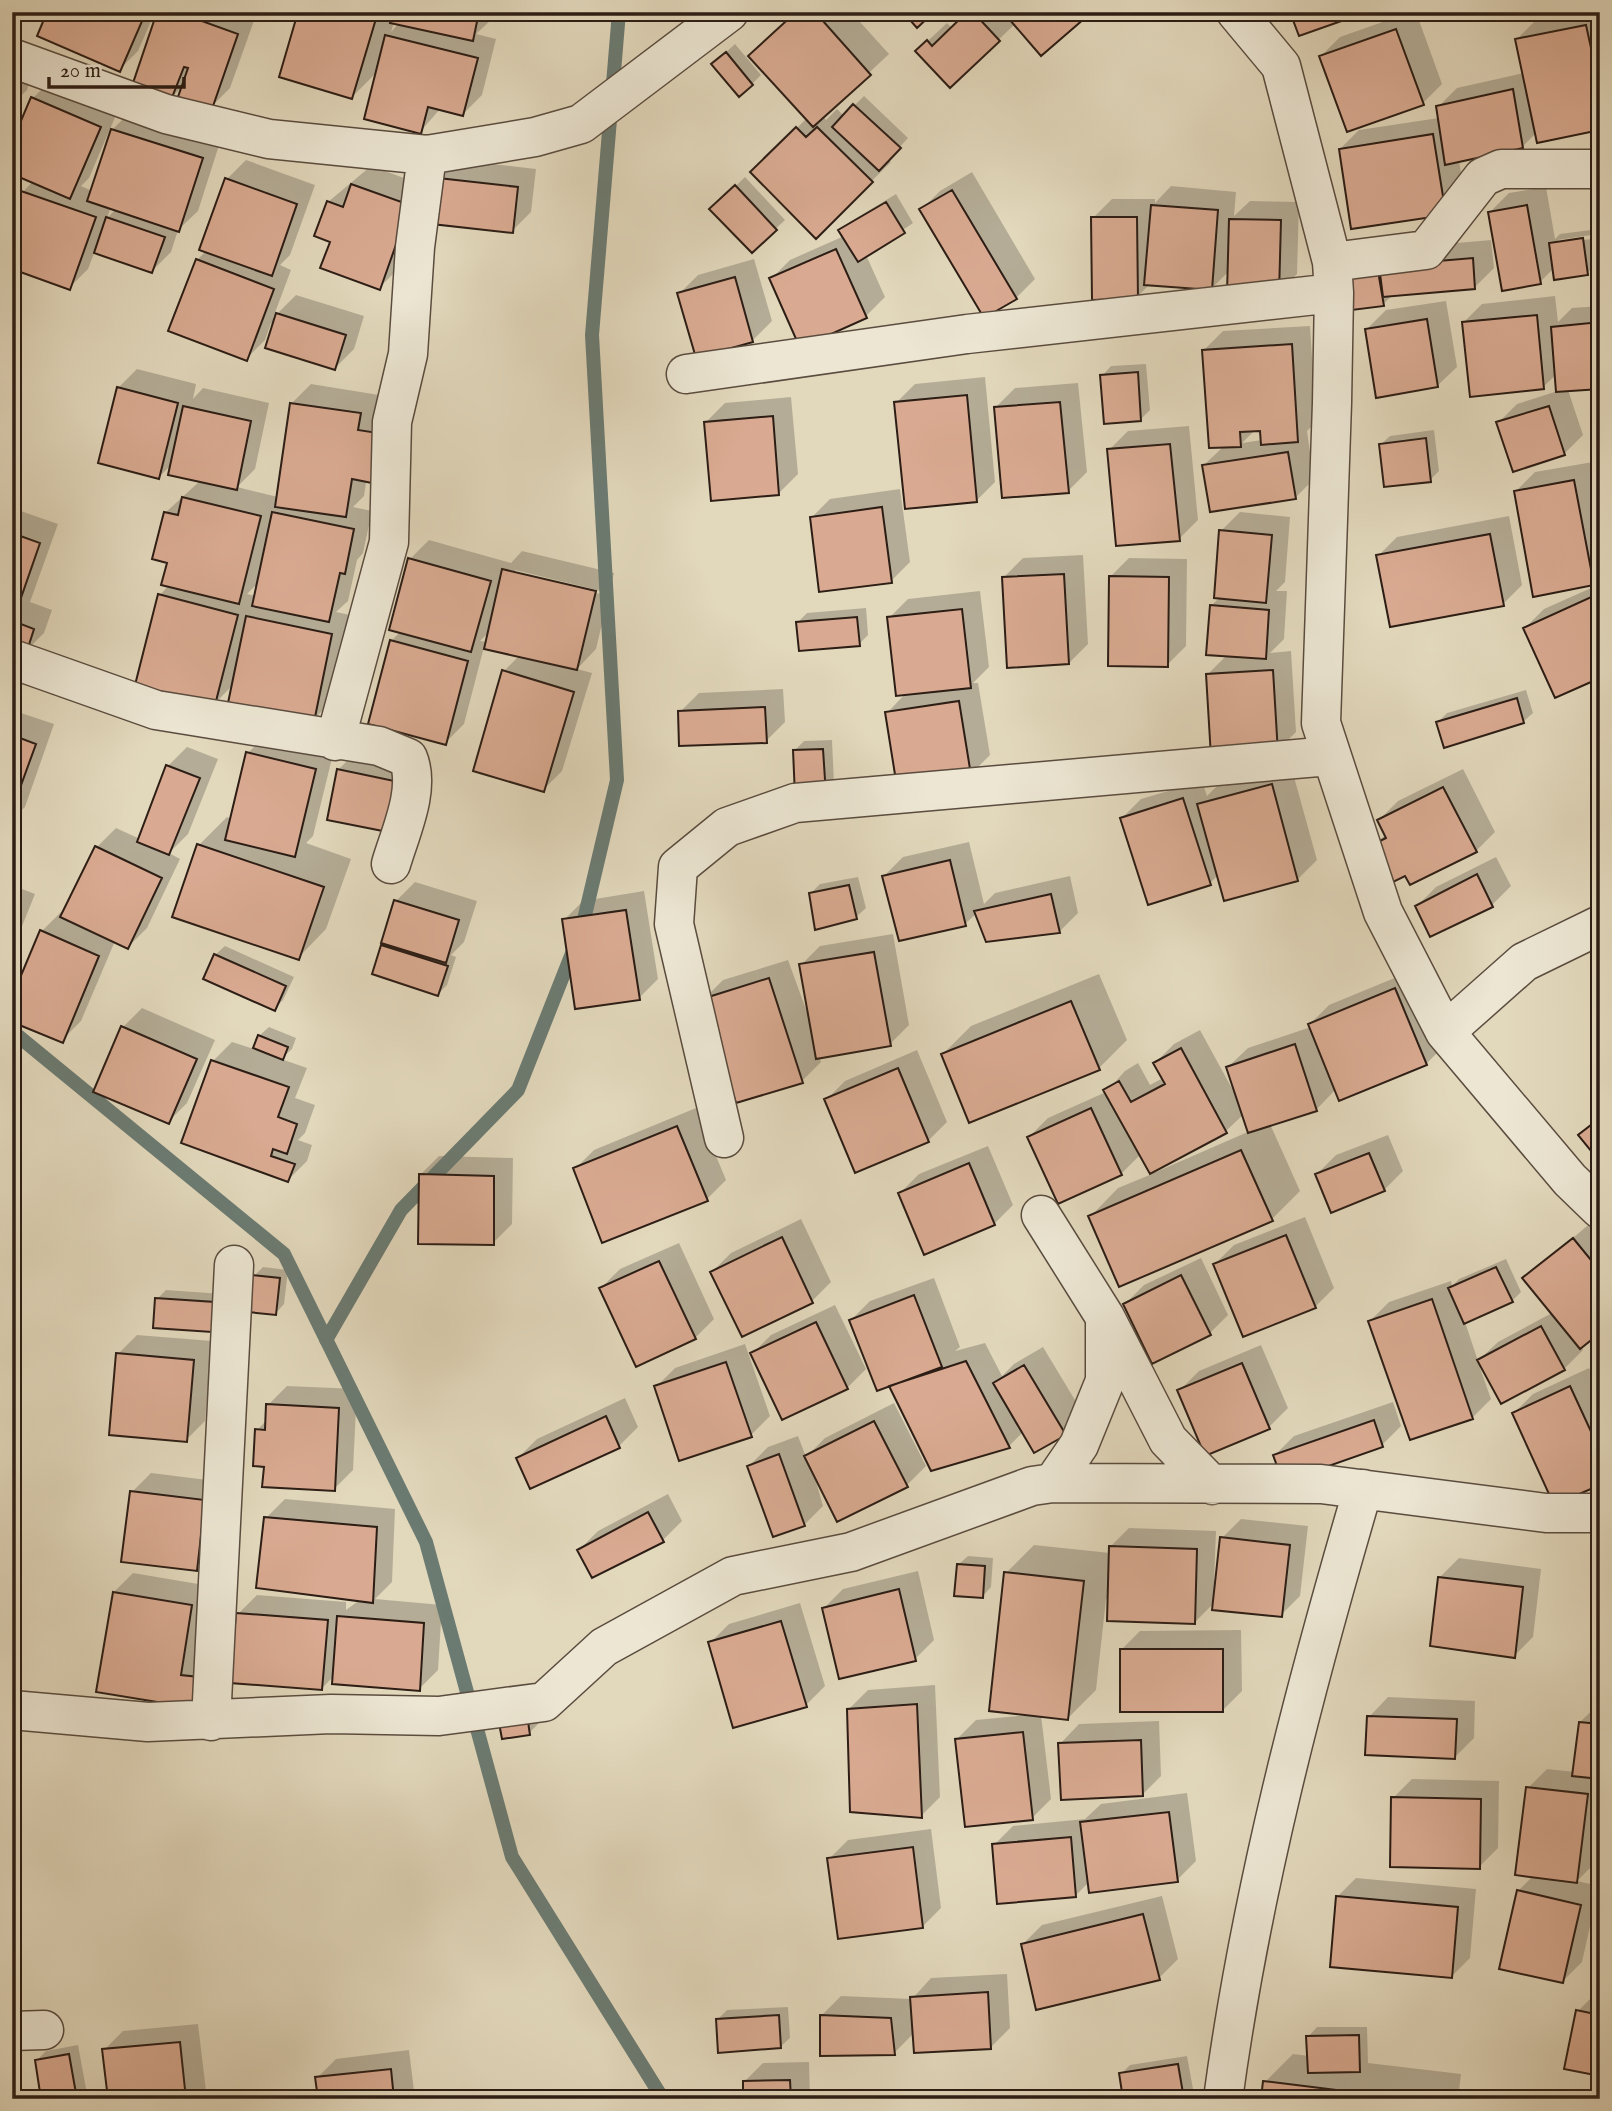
<svg xmlns="http://www.w3.org/2000/svg" width="1612" height="2111" font-family="'IM FELL English',serif">
<rect width="100%" height="100%" fill="#e2d8bc"/>
<filter id="stains"><feTurbulence type="fractalNoise" baseFrequency=".00286" numOctaves="4"/><feColorMatrix values="0 0 0 0 .2 0 0 0 0 .09 0 0 0 0 .02 0 0 0 .5 -.17"/></filter>
<radialGradient id="worn" r=".72"><stop offset=".6" stop-color="#630" stop-opacity="0"/><stop offset="1" stop-color="#630" stop-opacity=".3"/></radialGradient>
<path fill="#0003" fill-rule="evenodd" d="M49,12H155L138,51L119,70Z
M159,12H248L256,15L230,88L211,107L184,85L171,98Z
M300,12H493L491,20L476,34L496,39L482,95L463,114L440,109L420,132L378,71L352,97ZM394,22L399,23L391,32Z
M797,12H851L889,54L823,116L826,120L837,109L844,116L864,96L908,138L888,160L891,162L816,236L752,172L807,118Z
M969,12H1089L1015,24L950,86L917,51L947,23L952,28Z
M1411,12H1416L1442,84L1423,103L1321,56L1340,37Z
M1576,12H1600V128L1537,132L1522,147L1459,160L1464,194L1445,213L1340,149L1359,130L1439,118L1438,107L1457,88L1524,73L1517,39L1536,20Z
M735,44L761,75L752,84L723,55Z
M12,66H34L27,90L12,105Z
M52,79L119,108L89,178L81,186L92,191L111,131L132,110L221,139L198,211L178,230L171,252L152,271L95,251L88,269L69,288L23,192L33,181V98ZM111,207L116,209L107,218Z
M449,159L536,169L531,212L512,231L425,221L398,269L379,288L332,241L328,202L371,166L429,187Z
M246,160L315,185L290,255L280,265L291,270L273,318L296,295L364,316L354,349L335,368L271,323L265,340L246,359L197,260L206,251L227,179Z
M972,172L1035,279L1016,298L921,210L940,191Z
M745,177L785,220L752,251L712,209Z
M1171,186L1236,192L1234,216L1250,201L1299,202L1297,274L1278,293L1230,270L1211,289L1151,283L1137,297L1093,218L1112,199H1155V203Z
M1546,187L1555,239L1560,234L1591,230L1597,264L1587,273L1554,268L1540,282L1490,212L1509,193ZM1591,235L1592,239L1558,243V240Z
M896,194L913,223L866,255L885,297L866,316L801,345L771,279L790,260L844,236L840,231L850,222Z
M1491,240L1494,268L1475,287L1393,295L1383,304L1349,270L1400,248Z
M754,259L772,321L753,340L697,355L679,294L698,275Z
M1555,296L1558,322L1572,308L1600,306V387L1568,390L1583,435L1564,454L1498,423L1517,404L1558,391L1557,374L1543,387L1463,323L1482,304Z
M1446,301L1457,367L1437,386L1367,329L1386,310Z
M1310,326L1316,422L1307,431L1314,479L1295,498L1204,465L1224,446L1204,350L1223,331ZM1256,429H1262V440L1242,443Z
M1146,364L1150,410L1141,419L1102,376L1111,366Z
M137,369L196,384L193,399L203,388L269,403L255,469L237,487L278,497L292,403L311,384L379,395L364,496L353,507L372,511L363,553L357,560L348,601L336,612L350,615L332,701L313,720L234,684L215,703L160,595L169,585L165,513L201,480L172,464L159,477L118,388ZM259,582L256,596L247,594Z
M985,377L995,482L976,501L896,403L915,384Z
M1078,383L1087,472L1068,491L996,407L1015,388Z
M791,397L798,474L779,493L706,422L725,403Z
M1189,426L1198,520L1179,539L1109,450L1128,431Z
M1434,430L1439,471L1430,480L1380,445L1390,436Z
M1593,462L1600,498V577L1593,584L1516,491L1535,472Z
M900,489L910,562L891,581L811,518L830,499Z
M12,508L58,524L30,602L52,610L44,633L25,652L12,647Z
M1240,512L1290,517L1285,582L1276,591H1287L1284,639L1270,653L1291,651L1296,732L1277,751L1208,674L1227,655L1211,606L1220,597L1221,531Z
M1509,516L1522,585L1503,604L1378,556L1397,537Z
M429,540L511,563L522,551L614,573L596,649L577,669L592,673L562,771L543,790L504,671L520,655L484,647L464,724L445,743L391,641L401,631L410,559ZM515,570L605,592L604,595L515,574ZM490,631L487,642L480,641Z
M1083,555L1088,644L1069,663L1004,577L1023,558Z
M1129,558L1187,559L1186,646L1167,665L1110,577Z
M1600,584V676L1525,628L1544,609Z
M980,591L989,667L973,683H978L990,755L971,774L887,713L906,693L889,618L908,599Z
M866,608L868,635L859,644L798,622L807,613Z
M783,689L785,722L766,741L680,712L699,693Z
M1526,690L1533,713L1523,722H1438L1447,713Z
M12,710L54,724L25,807L12,819Z
M267,734L334,750L313,836L306,843L351,859L326,929L298,958L199,845L227,817L232,819L248,753Z
M832,740L834,784L825,794L794,751L804,741Z
M187,747L218,759L188,834L169,853L180,859L147,928L128,947L115,941L81,1021L62,1040L42,931L61,912L64,914L97,847L116,828L140,839L168,766Z
M357,751L417,763L407,811L338,770Z
M1291,766L1317,860L1298,879L1225,899L1218,875L1210,883L1122,818L1141,799L1202,781L1207,796L1218,785Z
M1463,769L1495,832L1476,851L1406,874L1374,846L1386,834L1379,820L1398,801Z
M1600,814V832L1594,820Z
M969,842L984,904L995,893L1070,876L1078,913L1059,932L977,913L965,924L884,876L903,857Z
M1496,857L1511,886L1492,905L1417,906L1436,887Z
M858,877L866,908L856,917L811,893L820,884Z
M415,882L477,901L464,942L451,955L456,957L447,985L438,994L374,973L396,901Z
M12,885L35,894L12,951Z
M644,891L658,979L639,998L564,920L583,901Z
M893,934L909,1025L890,1044L819,1056L821,1062L802,1081L704,999L723,980L788,960L812,1026L801,965L820,946Z
M225,946L294,977L283,1000L274,1009L215,955Z
M1414,970L1445,1045L1426,1064L1336,1089L1316,1110L1270,1124L1300,1191L1272,1219L1090,1217L1118,1188L1152,1174L1141,1154L1121,1174L1029,1137L1048,1118L1106,1092L1125,1071L1138,1063L1150,1085L1163,1078L1155,1063L1174,1044L1200,1030L1235,1094L1228,1067L1248,1048L1311,1027L1310,1024L1329,1005ZM1244,1114L1250,1131L1156,1172L1154,1170L1226,1131Z
M1099,974L1127,1040L1099,1068L943,1054L971,1026Z
M142,1008L215,1040L187,1103L168,1122L123,1027Z
M269,1027L296,1038L292,1049L281,1059L307,1068L295,1098L315,1105L305,1133L298,1140L312,1145L307,1161L288,1180L183,1142L213,1061L232,1042L254,1049L259,1036Z
M917,1050L947,1122L928,1141L856,1171L826,1100L845,1081Z
M696,1108L726,1180L707,1199L575,1169L594,1150Z
M1388,1135L1403,1171L1384,1190L1317,1174L1336,1155Z
M988,1146L1013,1205L994,1224L900,1193L919,1174Z
M439,1156L513,1158L512,1224L493,1243L420,1175Z
M1305,1217L1334,1288L1315,1307L1215,1264L1234,1245Z
M801,1219L831,1282L812,1301L743,1335L712,1272L731,1253Z
M1593,1221L1600,1229V1331L1581,1346L1583,1350L1564,1369L1480,1368L1491,1399L1472,1418L1370,1321L1389,1302L1451,1281L1452,1286L1459,1279L1506,1259L1521,1292L1512,1301L1465,1322L1478,1361L1498,1342L1552,1313L1525,1278Z
M679,1243L714,1319L695,1338L601,1288L620,1269Z
M1201,1258L1228,1315L1209,1334L1125,1304L1144,1285Z
M263,1267L288,1270L284,1304L275,1314L254,1276Z
M934,1278L960,1347L955,1351L985,1343L1002,1376L1014,1364L1043,1347L1084,1415L1065,1434L1024,1431L1009,1446L931,1469L890,1384L851,1320L870,1301Z
M166,1290L223,1294L221,1321L157,1299Z
M835,1305L866,1369L847,1388L752,1354L771,1335Z
M137,1335L212,1341L205,1421L186,1440L118,1354Z
M745,1344L770,1416L751,1435L656,1387L675,1368Z
M1261,1345L1288,1408L1269,1427L1180,1390L1199,1371Z
M1589,1368L1600,1392V1483L1514,1413L1533,1394Z
M287,1386L357,1389L353,1470L334,1489L265,1465L257,1430L268,1419V1405Z
M625,1398L638,1427L619,1446L518,1458L537,1439Z
M1393,1402L1401,1426L1382,1445L1275,1455L1294,1436Z
M894,1403L926,1466L907,1485L838,1520L813,1471L823,1506L804,1525L749,1466L768,1447L798,1436L806,1457L825,1438Z
M151,1473L224,1482L215,1550L196,1569L132,1492Z
M668,1494L682,1521L663,1540L593,1576L579,1550L598,1531Z
M285,1499L395,1509L392,1582L375,1599L442,1605L438,1670L419,1689L335,1675L322,1688L238,1614L257,1595L346,1602V1610L357,1602L266,1518Z
M1241,1519L1308,1526L1300,1596L1281,1615L1215,1602L1195,1622L1106,1599L1096,1690L1068,1718L1041,1715L1051,1799L1032,1818L957,1739L976,1720L1027,1715L1006,1573L1034,1545L1110,1553V1547L1129,1528L1216,1531L1214,1583H1217L1222,1538Z
M968,1556L993,1558L991,1587L982,1597L958,1565Z
M1459,1558L1541,1569L1533,1637L1514,1656L1439,1578Z
M918,1571L934,1640L915,1659L824,1608L843,1589Z
M133,1573L210,1586L193,1706L114,1592Z
M800,1603L825,1686L806,1705L710,1643L729,1624Z
M1241,1630L1242,1691L1223,1710L1121,1650L1140,1631Z
M935,1685L940,1797L921,1816L849,1709L868,1690Z
M1388,1697L1475,1701L1474,1738L1455,1757L1369,1717Z
M535,1700L538,1724L529,1733L504,1737Z
M1600,1703V1830L1596,1862L1577,1881L1599,1886L1582,1962L1563,1981L1518,1891L1534,1875L1528,1788L1547,1769L1575,1772L1580,1722Z
M1159,1721L1161,1776L1142,1795L1060,1744L1079,1724Z
M1412,1779L1499,1781L1498,1848L1479,1867L1393,1798Z
M1187,1793L1196,1861L1177,1880L1089,1882L1075,1896L994,1845L1013,1826L1085,1819L1101,1804Z
M931,1829L941,1908L922,1927L829,1859L848,1840Z
M1356,1878L1476,1889L1470,1958L1451,1977L1337,1897Z
M1162,1896L1178,1959L1159,1978L1023,1944L1042,1925Z
M1007,1974L1010,2028L991,2047L914,2033L894,2053L822,2015L841,1996L912,1999L931,1978Z
M1597,1992L1600,1993V2074L1578,2011Z
M788,2007L790,2038L780,2047L718,2019L727,2010Z
M198,2024L207,2099H110L104,2050L123,2031Z
M1317,2027H1367L1368,2063L1461,2074L1458,2099H1436V2093H1433L1432,2099H1263L1265,2082L1293,2054L1309,2056L1308,2037Z
M78,2045L87,2094L82,2099H43L37,2060L46,2051Z
M409,2050L415,2099H319L317,2078L336,2059Z
M1187,2056L1193,2089L1184,2098L1121,2074L1130,2065Z
M809,2062L810,2099H745L744,2082L763,2063Z"/>
<g fill="none" stroke-linecap="round" stroke-linejoin="round">
<path stroke="#6b7b72" stroke-width="14" d="M12,1031L284,1254L426,1542L512,1857L663,2099
M326,1340L401,1210L518,1090L582,928L617,780L592,335L619,12"/>
</g>
<path fill="#d9aa91" stroke="#2c1d15" stroke-width="2" d="M47,12H146L120,72L37,36Z
M157,12H177L238,34L212,109L178,97L188,68L184,67L171,100L132,86Z
M298,12H378L352,99L279,77Z
M393,12H479L473,41L390,23Z
M796,12H815L871,75L813,127L748,56Z
M903,12H934L917,28Z
M967,12H973L1000,41L950,88L915,51L927,40L932,46Z
M1003,12H1092L1041,56Z
M1290,12H1367L1299,36Z
M1586,25L1600,89V130L1537,143L1515,39Z
M1396,29L1424,105L1347,132L1319,56Z
M385,35L478,58L463,116L428,107L421,134L364,119Z
M726,52L753,85L739,97L711,64Z
M1513,89L1523,148L1445,165L1436,106Z
M31,97L101,127L70,199L12,174V142Z
M853,104L901,148L879,171L832,127Z
M796,127L806,137L817,127L873,182L816,239L750,172Z
M111,129L203,158L179,232L87,201Z
M1433,134L1446,215L1351,229L1339,149Z
M429,177L518,187L513,233L423,223Z
M225,178L297,204L272,276L199,250Z
M351,184L410,205L380,290L320,268L330,242L314,236L327,201L343,207Z
M735,185L777,230L752,253L709,209Z
M952,190L1017,299L984,318L919,209Z
M21,191L96,217L70,290L12,269V216Z
M886,202L905,233L858,262L838,230Z
M1151,205L1218,210L1212,290L1144,285Z
M1527,205L1541,284L1502,291L1488,212Z
M106,217L165,237L152,273L94,253Z
M1091,217H1137L1138,299L1092,300Z
M1229,219L1281,220L1279,295L1227,293Z
M1583,238L1588,275L1554,280L1549,243Z
M836,249L867,318L800,348L769,278Z
M1473,258L1475,289L1383,297L1379,266Z
M196,259L274,289L247,361L168,331Z
M1377,265L1384,306L1352,310L1347,269Z
M735,277L753,342L696,358L677,293Z
M276,313L346,335L335,370L265,348Z
M1537,315L1544,389L1470,397L1462,322Z
M1427,319L1438,387L1376,398L1365,329Z
M1600,322V389L1556,392L1551,327Z
M1292,344L1298,442L1261,445L1260,431L1240,432L1241,447L1209,448L1202,350Z
M1138,372L1141,421L1104,424L1100,375Z
M117,387L178,403L159,479L98,463Z
M967,395L977,502L905,509L894,402Z
M1060,402L1069,493L1002,498L994,407Z
M290,403L361,413L358,430L378,433L372,483L352,479L346,517L275,507Z
M183,406L251,421L237,490L168,475Z
M1549,406L1565,455L1513,472L1496,422Z
M773,416L779,495L711,501L704,422Z
M1426,438L1431,482L1384,487L1379,444Z
M1170,444L1180,541L1116,546L1107,449Z
M1288,452L1296,499L1210,512L1202,465Z
M1574,480L1594,585L1533,597L1514,491Z
M182,497L261,516L239,604L161,585L167,563L152,559L164,512L178,515Z
M882,507L892,583L819,592L810,517Z
M272,512L354,529L345,574L340,573L329,622L252,606Z
M1219,530L1272,535L1266,603L1214,598Z
M12,533L40,543L13,621L34,629L26,654L12,649Z
M1490,534L1504,606L1390,627L1376,555Z
M408,558L491,581L471,652L389,630Z
M502,569L596,591L577,670L484,649Z
M1064,574L1069,664L1007,668L1002,577Z
M1109,576L1169,577L1168,667L1108,666Z
M1600,593V678L1555,698L1523,628Z
M158,594L238,615L215,705L135,685Z
M1210,605L1269,610L1266,659L1206,655Z
M962,609L971,688L896,696L887,617Z
M246,616L332,634L314,722L228,703Z
M857,617L860,646L799,651L796,622Z
M390,640L468,661L446,745L368,724Z
M502,670L574,692L544,792L473,771Z
M1273,670L1278,753L1211,757L1206,674Z
M1517,698L1524,723L1444,748L1436,722Z
M959,701L971,775L897,787L885,712Z
M765,707L767,743L679,746L678,711Z
M12,735L36,744L12,810Z
M823,749L826,795L795,796L793,750Z
M246,752L316,769L295,857L225,840Z
M166,765L200,778L169,855L137,842Z
M337,769L399,782L388,832L327,820Z
M1272,784L1298,881L1224,901L1197,804Z
M1443,787L1477,852L1410,885L1405,876L1391,883L1372,845L1386,838L1377,820Z
M1183,798L1211,885L1148,905L1120,818Z
M197,844L324,887L299,960L172,917Z
M95,846L162,878L128,949L60,917Z
M950,860L966,926L899,941L882,876Z
M1477,874L1493,907L1430,937L1415,906Z
M849,885L857,919L815,930L809,893Z
M1051,894L1060,933L986,942L974,911Z
M394,900L459,920L446,963L381,943Z
M626,910L640,1000L575,1009L562,919Z
M40,930L99,956L63,1043L12,1022V997Z
M381,945L448,966L438,996L372,974Z
M874,952L891,1046L816,1059L799,964Z
M214,954L286,986L275,1011L203,979Z
M769,978L803,1083L736,1103L702,999Z
M1395,988L1427,1065L1339,1101L1308,1024Z
M1071,1001L1100,1070L969,1123L941,1054Z
M121,1026L197,1059L169,1124L93,1092Z
M258,1035L288,1047L283,1060L253,1048Z
M1295,1044L1317,1111L1248,1133L1226,1067Z
M1181,1048L1227,1133L1150,1174L1103,1090L1119,1081L1131,1102L1165,1084L1153,1063Z
M211,1060L289,1087L278,1117L297,1124L287,1154L273,1149L271,1156L295,1164L288,1182L181,1143Z
M898,1068L929,1142L855,1173L824,1099Z
M1091,1108L1122,1175L1058,1204L1027,1137Z
M1600,1118V1162L1578,1135Z
M677,1126L708,1201L602,1243L573,1168Z
M1241,1150L1273,1221L1119,1287L1088,1216Z
M1369,1153L1385,1191L1331,1213L1315,1174Z
M969,1163L995,1225L924,1255L898,1193Z
M419,1174L494,1176V1245L418,1244Z
M1286,1235L1316,1308L1243,1337L1213,1264Z
M782,1237L813,1303L742,1337L710,1272Z
M1573,1238L1600,1271V1333L1580,1349L1522,1278Z
M659,1261L696,1339L636,1367L599,1288Z
M1496,1267L1513,1302L1464,1324L1448,1288Z
M252,1275L280,1278L276,1315L248,1312Z
M1181,1275L1211,1335L1152,1364L1123,1304Z
M914,1295L942,1367L877,1391L849,1320Z
M155,1298L215,1302L212,1332L153,1328Z
M1432,1299L1473,1419L1410,1440L1368,1321Z
M816,1322L848,1389L782,1420L750,1353Z
M1541,1326L1565,1370L1501,1404L1477,1360Z
M116,1353L194,1360L187,1442L109,1435Z
M966,1361L1010,1448L931,1471L889,1386Z
M726,1362L752,1437L679,1461L654,1386Z
M1242,1363L1270,1429L1205,1456L1177,1390Z
M1024,1365L1066,1435L1034,1453L993,1383Z
M1570,1386L1600,1451V1485L1554,1505L1512,1413Z
M266,1404L339,1408L335,1491L262,1487L264,1467L253,1466L255,1429L265,1430Z
M606,1416L620,1448L530,1489L516,1458Z
M1374,1420L1383,1447L1283,1482L1273,1455Z
M874,1421L908,1487L837,1522L804,1456Z
M779,1454L805,1526L773,1537L747,1466Z
M130,1491L205,1500L197,1571L121,1562Z
M648,1512L664,1542L592,1578L577,1550Z
M264,1517L377,1527L373,1603L256,1588Z
M1220,1537L1290,1545L1282,1617L1212,1610Z
M1109,1546L1197,1549L1195,1624L1107,1621Z
M957,1564L985,1566L983,1598L954,1596Z
M1004,1572L1084,1581L1068,1720L989,1711Z
M1438,1577L1523,1587L1515,1658L1430,1646Z
M899,1589L916,1661L839,1679L822,1608Z
M113,1592L192,1605L181,1675L199,1677L194,1708L96,1692Z
M236,1613L328,1620L322,1690L230,1683Z
M337,1616L424,1623L420,1691L332,1684Z
M781,1621L807,1707L733,1728L708,1642Z
M1120,1649H1223V1712H1120Z
M917,1704L922,1818L850,1812L847,1709Z
M526,1708L530,1735L502,1739L497,1712Z
M1367,1716L1457,1719L1455,1759L1365,1755Z
M1579,1722L1600,1724V1779L1572,1776Z
M1023,1732L1033,1820L965,1827L955,1739Z
M1141,1740L1143,1796L1061,1800L1058,1743Z
M1526,1787L1588,1794L1577,1883L1515,1875Z
M1391,1797L1481,1799L1480,1869L1390,1867Z
M1169,1812L1178,1882L1089,1893L1080,1822Z
M1071,1837L1076,1897L997,1904L992,1844Z
M913,1847L923,1928L838,1939L827,1858Z
M1517,1890L1581,1905L1563,1983L1499,1969Z
M1336,1896L1458,1907L1452,1978L1330,1967Z
M1143,1914L1160,1980L1036,2010L1021,1944Z
M988,1992L991,2049L914,2053L910,1997Z
M1576,2010L1600,2015V2076L1564,2069Z
M779,2015L781,2048L718,2053L716,2019Z
M820,2015L891,2018L895,2055L820,2056Z
M1359,2035L1360,2072L1308,2073L1306,2036Z
M180,2042L186,2099H108L102,2049Z
M69,2054L77,2099H41L35,2060Z
M1178,2064L1184,2099H1123L1119,2073Z
M391,2069L394,2099H318L315,2077Z
M790,2080L791,2099H743V2081Z
M1263,2081L1409,2099H1261Z"/>
<g fill="none" stroke-linecap="round" stroke-linejoin="round">
<g stroke="#5a4c3f" stroke-width="41">
<path id="street" d="M1236,12L1281,66L1332,262L1334,293L1332,403L1321,723L1383,912L1445,1032L1570,1180L1600,1209
M12,58L166,114L269,139L427,155L535,137L581,124L729,12
M1332,262L1426,250L1483,177L1501,169H1600
M686,374L967,334L1334,293
M12,659L156,710L379,746L408,758C421,789 400,833 391,864
M335,741L389,542L392,422L408,354L415,247L427,155
M1445,1032L1524,962L1600,925
M724,1138L674,924L678,867L727,827L795,803L1330,756
M1041,1215L1105,1317L1168,1440L1212,1485
M1053,1483L1079,1445L1105,1381V1322
M12,1710L148,1722L331,1714L439,1716L544,1702L604,1647L733,1576L851,1552L1032,1486L1053,1483L1321,1484L1546,1513H1600
M211,1721L234,1265
M12,2031L44,2030
M1223,2099C1251,1892 1304,1690 1363,1489"/>
</g>
<use href="#street" stroke="#ece6d3" stroke-width="38"/>
</g>
<rect width="1612" height="2111" fill="none" stroke="#e2d8bc" stroke-width="42"/>
<rect x="14" y="14" width="1584" height="2083" fill="none" stroke="#2c1d15" stroke-width="3.5"/>
<rect x="21" y="21" width="1570" height="2069" fill="none" stroke="#2c1d15" stroke-width="2"/>
<path d="M49 77v10h135v-10" fill="none" stroke="#2c1d15" stroke-width="3.5"/>
<text x="60" y="77" font-size="21" fill="#2c1d15" stroke="#ece6d3" stroke-width="5" paint-order="stroke">20 m</text>
<rect width="100%" height="100%" filter="url(#stains)"/>
<rect width="100%" height="100%" fill="url(#worn)"/>
</svg>
